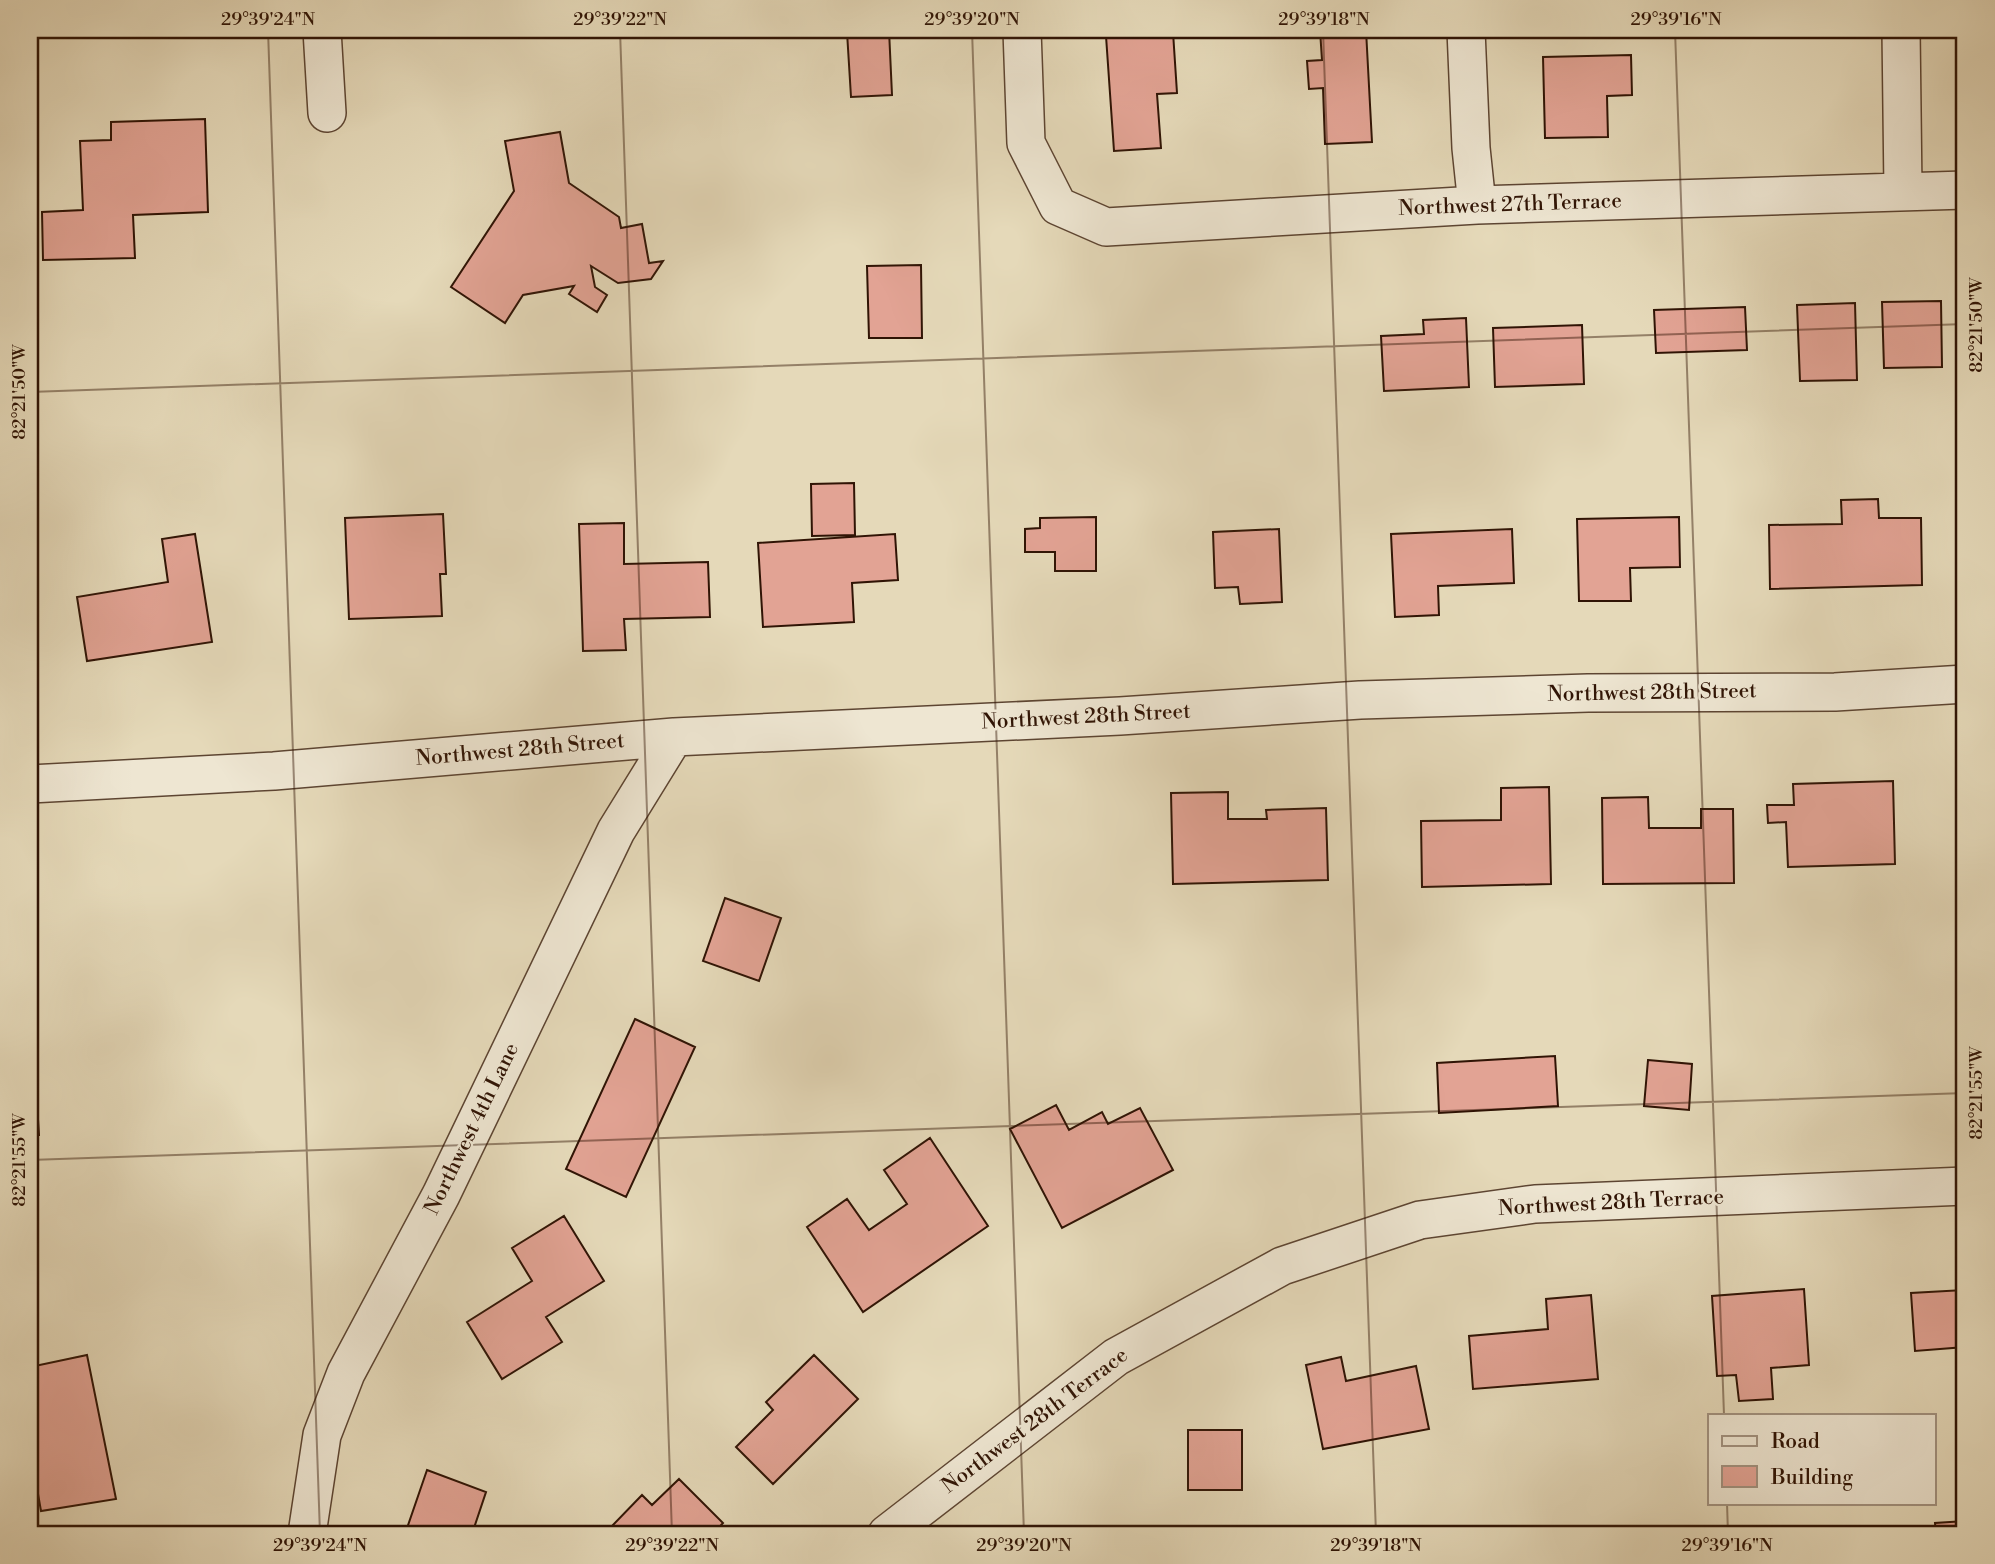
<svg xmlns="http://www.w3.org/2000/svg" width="1995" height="1564" font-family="'Libre Bodoni',serif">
<rect width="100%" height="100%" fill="#e5d9b9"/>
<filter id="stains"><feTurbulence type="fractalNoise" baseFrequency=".00286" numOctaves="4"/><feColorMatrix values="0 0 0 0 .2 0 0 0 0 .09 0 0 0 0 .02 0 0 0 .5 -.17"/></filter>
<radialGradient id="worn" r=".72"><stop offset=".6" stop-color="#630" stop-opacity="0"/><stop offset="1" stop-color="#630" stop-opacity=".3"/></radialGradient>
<path fill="#e2a394" stroke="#301405" stroke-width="2" d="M889,30L892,95L851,97L847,32Z
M1320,30H1366L1372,142L1325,144L1323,88L1309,89L1307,61L1322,60Z
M1173,32L1177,93L1157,94L1161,148L1114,151L1106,36Z
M1631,55L1632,95L1607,96L1608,137L1545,138L1543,57Z
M205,119L208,212L133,215L135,258L43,260L42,212L83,210L80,141L111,140V122Z
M560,132L569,183L619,217L621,228L642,224L649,263L663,261L651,279L618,283L591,266L595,287L607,295L597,312L569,294L574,286L523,295L505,323L451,287L514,191L505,141Z
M921,265L922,338H869L867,266Z
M1941,301L1942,367L1884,368L1882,302Z
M1855,303L1857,380L1800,381L1797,305Z
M1745,307L1747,350L1656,353L1654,310Z
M1466,318L1469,387L1384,391L1381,336L1424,334L1423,320Z
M1582,325L1584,384L1495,387L1493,328Z
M854,483L855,535L812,536L811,484Z
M1878,499L1879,518H1921L1922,585L1770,589L1769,525L1842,524L1841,500Z
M443,514L446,574H440L442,616L349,619L345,518Z
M1096,517V571H1055V552H1025V529L1040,528V518Z
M1679,517L1680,567L1630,568L1631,601H1579L1577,519Z
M624,523V564L708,562L710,617L624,619L626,650L583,651L579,524Z
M1279,529L1282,602L1240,604L1238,587L1215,588L1213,532Z
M1512,529L1514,583L1438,586L1439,615L1395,617L1391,534Z
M195,534L212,642L87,661L77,597L168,582L162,539Z
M895,534L898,580L852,583L854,622L763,627L758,543Z
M1893,781L1895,864L1788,867L1786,822L1768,823L1767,805H1794L1793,784Z
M1549,787L1551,884L1422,887L1421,821L1501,820V788Z
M1228,792V819H1267L1266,810L1326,808L1328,880L1173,884L1171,793Z
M1648,797L1649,828H1701V809H1733L1734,883L1603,884L1602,798Z
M725,898L781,918L759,981L703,961Z
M30,994L39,1135H30Z
M635,1019L695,1047L626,1197L566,1169Z
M1555,1056L1558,1106L1439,1113L1437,1063Z
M1648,1060L1692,1064L1689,1110L1644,1106Z
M1056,1105L1069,1130L1102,1112L1108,1124L1140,1108L1173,1170L1062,1228L1010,1129Z
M930,1138L988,1226L863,1312L807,1227L847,1199L869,1230L907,1204L884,1170Z
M564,1216L604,1281L546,1317L562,1342L502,1379L467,1322L532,1281L512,1248Z
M1804,1289L1809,1365L1771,1368L1773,1399L1739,1401L1736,1375L1717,1376L1712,1296Z
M1964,1290L1965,1347L1915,1351L1911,1293Z
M1591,1295L1598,1379L1473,1389L1469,1336L1548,1329L1546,1299Z
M87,1355L116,1499L41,1511L34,1471H30V1413L37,1411L30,1367Z
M814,1355L858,1399L773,1484L736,1447L773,1410L766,1402Z
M1341,1357L1346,1381L1416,1366L1429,1429L1323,1449L1306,1365Z
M1188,1430H1242V1490H1188Z
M427,1470L486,1492L472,1534H405Z
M679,1479L723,1523L713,1534H621L612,1526L642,1495L652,1505Z
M1965,1521V1534H1936L1935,1523Z"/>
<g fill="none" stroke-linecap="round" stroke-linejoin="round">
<g stroke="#5d4532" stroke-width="40">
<path id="street" d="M322,30L327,113
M1022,30L1026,143L1058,206L1106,227L1477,205L1965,190
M1466,30L1471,148L1477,205
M1901,30L1903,191
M30,784L274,771L674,737L1120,716L1360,700L1588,693L1835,692L1965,684
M307,1534L322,1435L346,1373L441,1195L616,831L674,737
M887,1534L1116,1357L1282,1266L1420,1220L1535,1204L1965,1186"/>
</g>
<use href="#street" stroke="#eee6d2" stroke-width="37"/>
</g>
<path fill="none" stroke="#301405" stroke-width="2" stroke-opacity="0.45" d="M268,30L320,1534M620,30L672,1534M972,30L1024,1534M1323,30L1376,1534M1675,30L1724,1415M30,392L1965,324M30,1160L1965,1093M1727,1503L1728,1534"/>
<g text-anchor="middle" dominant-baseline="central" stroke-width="5" stroke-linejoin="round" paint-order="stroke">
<g font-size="21" fill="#301405" stroke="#eee6d2">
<text transform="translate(1510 205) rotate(-2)">Northwest 27th Terrace</text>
<text transform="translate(1652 693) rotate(-1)">Northwest 28th Street</text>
<text transform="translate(1086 717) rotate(-3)">Northwest 28th Street</text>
<text transform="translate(520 750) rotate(-5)">Northwest 28th Street</text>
<text transform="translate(472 1129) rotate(-64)">Northwest 4th Lane</text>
<text transform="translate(1611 1203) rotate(-3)">Northwest 28th Terrace</text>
<text transform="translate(1035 1421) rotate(-37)">Northwest 28th Terrace</text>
</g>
</g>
<rect width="1995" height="1564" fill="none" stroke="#e5d9b9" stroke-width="77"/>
<rect x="1708" y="1414" width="228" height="91" fill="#eee6d2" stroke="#a29280" stroke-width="2"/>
<rect x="1722" y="1436" width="35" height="10" fill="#eee6d2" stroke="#a29280" stroke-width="2"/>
<text x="1771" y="1448" font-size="21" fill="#301405">Road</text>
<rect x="1722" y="1466" width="35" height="21" fill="#e2a394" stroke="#a29280" stroke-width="2"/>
<text x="1771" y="1484" font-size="21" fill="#301405">Building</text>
<rect x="38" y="38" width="1918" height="1488" fill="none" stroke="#301405" stroke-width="2.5"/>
<g font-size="18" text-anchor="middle" fill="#301405">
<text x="268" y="25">29°39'24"N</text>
<text x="620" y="25">29°39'22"N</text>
<text x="972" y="25">29°39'20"N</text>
<text x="1324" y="25">29°39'18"N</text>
<text x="1676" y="25">29°39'16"N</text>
<text transform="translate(1976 325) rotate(-90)" y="6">82°21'50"W</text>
<text transform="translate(19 392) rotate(-90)" y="6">82°21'50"W</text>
<text transform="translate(1976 1093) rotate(-90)" y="6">82°21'55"W</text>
<text transform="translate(19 1160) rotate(-90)" y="6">82°21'55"W</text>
<text x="320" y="1551">29°39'24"N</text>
<text x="672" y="1551">29°39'22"N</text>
<text x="1024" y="1551">29°39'20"N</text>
<text x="1376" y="1551">29°39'18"N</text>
<text x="1727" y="1551">29°39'16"N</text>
</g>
<rect width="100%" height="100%" filter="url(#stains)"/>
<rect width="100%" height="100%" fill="url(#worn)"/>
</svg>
